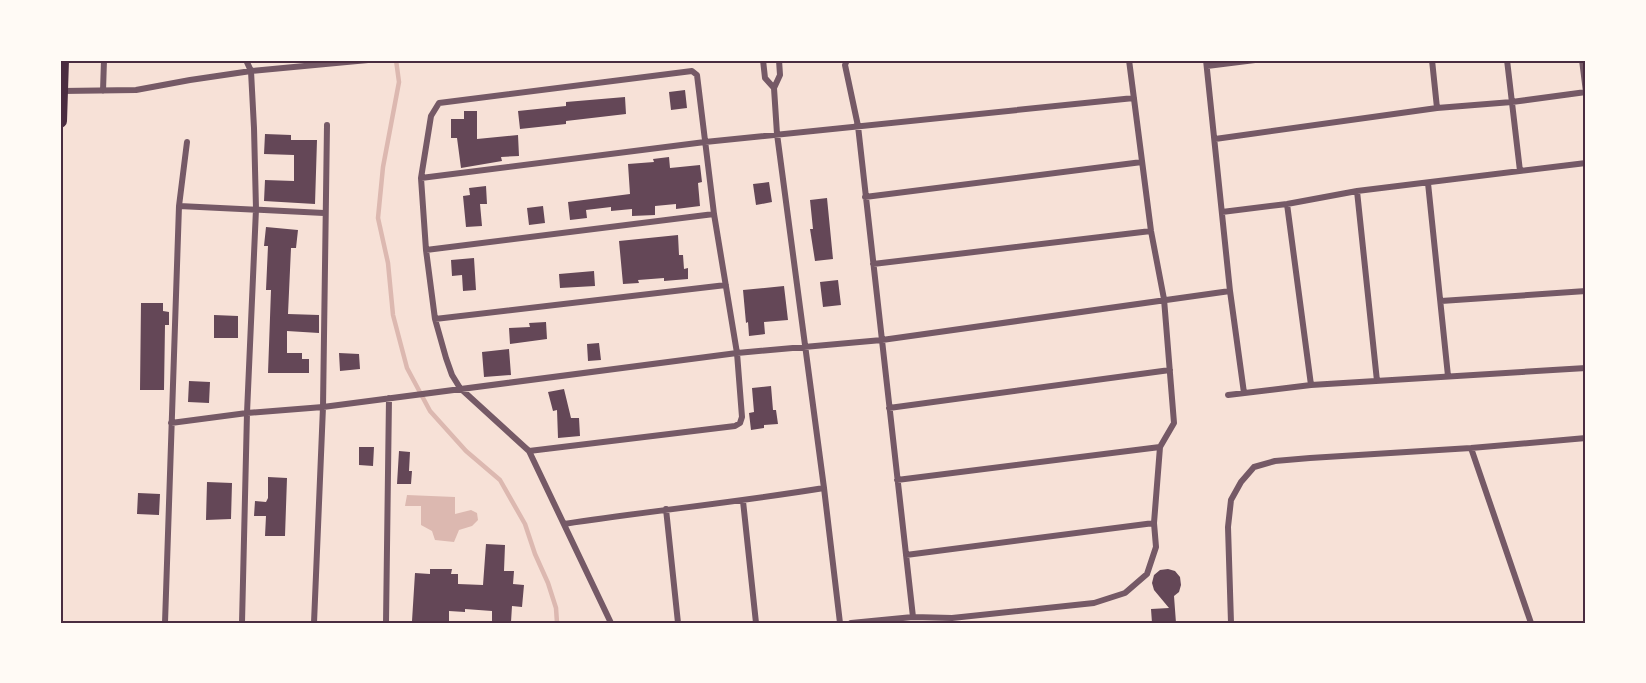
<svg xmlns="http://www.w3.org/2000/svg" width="1646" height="683" font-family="'Fira Sans Condensed',sans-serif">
<rect width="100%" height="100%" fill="#f7e1d7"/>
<path fill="#dcb8b0" d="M407,495L455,497V514L471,510L477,513L478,520L472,526L459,530L454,542L435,540L432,531L421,525V506H405Z"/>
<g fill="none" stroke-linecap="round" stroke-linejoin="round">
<path stroke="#dcb8b0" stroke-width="4.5" d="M396,60L399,82L383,167L378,218L388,263L393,315L407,368L430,411L466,451L500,480L525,524L535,554L548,583L556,608L557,623"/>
</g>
<path fill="#644757" d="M685,90L687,108L671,110L669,92Z
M625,97L626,114L566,121V124L520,129L518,111L566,106V102Z
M464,111H477V139L518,135L519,156L501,157L502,161L461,168L457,138H451V119H464Z
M265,134L291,135V140H317L315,204L264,201L265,180L294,181V155L264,154Z
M669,157L670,168L700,165L702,182L698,183L700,206L676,209V204L655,206V215L632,216V209L611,211V207L586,210L587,218L570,220L568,202L630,194L628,164L654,162L653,159Z
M769,182L772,202L756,205L753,184Z
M486,186L487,204H480L482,226L466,227L463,196L470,195L469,188Z
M827,198L833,259L815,261L810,229H813L810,200Z
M543,206L545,223L529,225L527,208Z
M266,227L298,230L296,248H291L288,314L319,315V333L287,331V353H302V359H309V373H268L271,290H266L268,246H264Z
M678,235L679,255H683L684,269L688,268V279L664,281V278L638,280L639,283L623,284L619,241Z
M474,258L476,290L463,291L462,275L452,276L451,260Z
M594,271L595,286L560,288L559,274Z
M838,280L841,305L823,307L820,282Z
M784,286L788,320L764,322L765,334L749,336L748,322L746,323L743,290Z
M141,303H163V311L169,312V325H165L164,390H140Z
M214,315L238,316V338H214Z
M546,322L547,339L510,344L509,328L530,327L529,323Z
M599,343L601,360L588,361L587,344Z
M509,349L511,375L484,377L482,352Z
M339,353L359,354L360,369L340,371Z
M189,381L210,382L209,403L188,402Z
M771,386L773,410H776L778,424L764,425V428L751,430L749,413L754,412L752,388Z
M564,389L571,418H579L580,436L558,438L557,410L553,411L548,392Z
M359,447H374L373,466L359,465Z
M399,451L410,452L409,471H412L411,484H397Z
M268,477L287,478L285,536H265L266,516H254L255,501L266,502L268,498Z
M207,482L232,483L231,519L206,520Z
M138,493L160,494L159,515L137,514Z
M486,544L505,545L504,571H514L513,584L524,585L522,607L512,606L511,622L492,621V611L465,609V612L449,611V622L412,621L415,573L430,574V569H452L451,574H458V584L483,585Z
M1168,569L1175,571L1180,577L1181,585L1179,592L1174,596L1176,623H1152L1151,609L1169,608L1154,590L1152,583L1154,575L1160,570Z"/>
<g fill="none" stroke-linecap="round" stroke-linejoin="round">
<path stroke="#755966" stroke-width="6" d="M763,60L765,78L774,88
M779,60L780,75L774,88L777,134L824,488L840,623
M847,60L845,65L858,126L913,617
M1206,60L1230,291L1244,393
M1432,60L1437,108
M1507,60L1520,171
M1582,60L1586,92
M1207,66L1255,60
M62,91L136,90L190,80L251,71L368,60
M103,91L104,60
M1215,139L1437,108L1512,102L1586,92
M421,178L705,142L1134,98
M1428,183L1448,376
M1357,191L1377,381
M865,197L1142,162
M1287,204L1311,385
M179,206L324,213
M1222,212L1287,204L1357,191L1586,163
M426,250L714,214
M873,264L1151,231
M1441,301L1586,291
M435,319L726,285
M1228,395L1311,385L1586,368
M889,408L1170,370
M171,423L247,413L323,407L737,353L882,340L1230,291
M1471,448L1531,623
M529,451L735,426L740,423L742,417L737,353L714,214L697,75L692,71L439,103L431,116L421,178L426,250L435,319L446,358L452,375L460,388L529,451L611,623
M897,480L1160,447L1174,423L1164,299L1151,231L1129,60
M743,501L756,623
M666,509L678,623
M564,524C650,511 738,502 824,488
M906,555L1154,523L1160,447
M165,623L179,206L187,142
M242,623L247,413L256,209L254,128L251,71L246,60
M314,623L323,407L327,125
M386,623L389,398
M851,623L913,617L952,618L1094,603L1125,593L1147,574L1156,547L1154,523
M1231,623L1228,527L1231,500L1241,482L1254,467L1275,461L1310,458L1471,448L1586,438"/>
<path stroke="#4a2c40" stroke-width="14" d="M60,121L62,60"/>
</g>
<rect width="1646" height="683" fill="none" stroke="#fffaf5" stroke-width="123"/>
<rect x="62" y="62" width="1522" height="560" fill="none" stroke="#4a2c40" stroke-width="2"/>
</svg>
